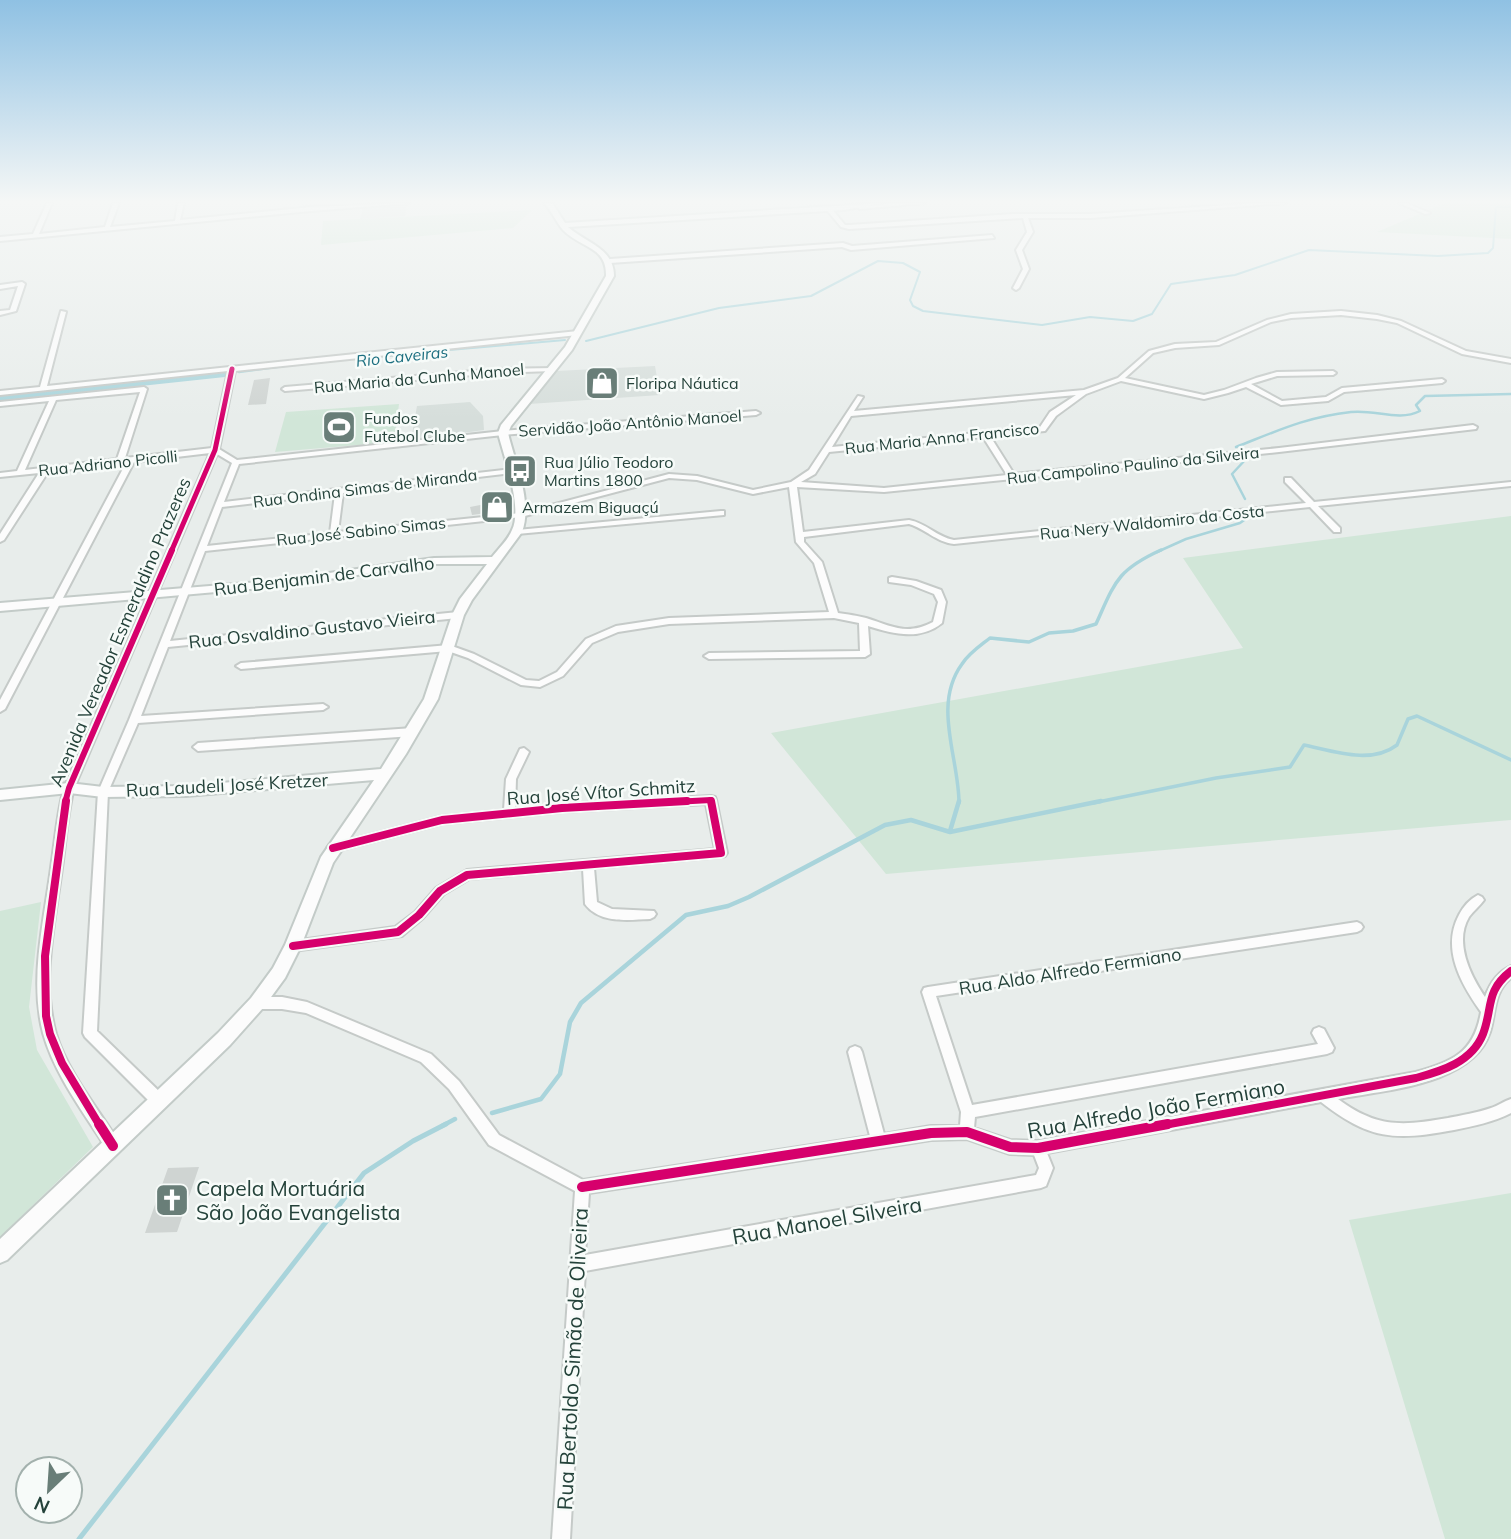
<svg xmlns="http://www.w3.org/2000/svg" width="1511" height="1539" font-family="Mulish,sans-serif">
<rect width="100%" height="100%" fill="#e8edeb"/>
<path fill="#d6dedb" d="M407,205L405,216L360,219L363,207Z
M655,366L660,395L529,404L556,371Z
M470,402L483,416L484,430L411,440L417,406Z"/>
<path fill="#d1e6d8" d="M1445,203H1511V239L1377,232Z
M532,210L513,228L321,245L323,221Z
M399,404L394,442L275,452L286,412Z
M1511,516V820L886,874L771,733L1243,648L1183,558Z
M41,902L29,1007L37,1050L93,1147L0,1237V911Z
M1511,1193V1539H1445L1349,1220Z"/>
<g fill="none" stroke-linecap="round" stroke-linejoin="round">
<path stroke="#a9d4db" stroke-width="2" d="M586,341L719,308L811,296L878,261L903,263L920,272L910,300L913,306L923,311L1042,325L1090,317L1133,321L1152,314L1171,284L1235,275L1309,250L1438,256L1488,253L1493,248L1496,207H1511
M380,356L565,340"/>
<path stroke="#a9d4db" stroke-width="2.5" d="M372,357L400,355
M239,372L284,366
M1236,447C1277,431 1306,417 1351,412C1375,409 1398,422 1420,411L1416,405L1425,396L1511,394
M1245,499L1232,474L1246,459
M1157,552L1186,539L1240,523L1250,516"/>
<path stroke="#a9d4db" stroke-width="3.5" d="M959,803C959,758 932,705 962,664C969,653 980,646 990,638L1029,642L1049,633L1073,631L1096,624C1115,582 1117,570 1161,550
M1093,803L1216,778L1290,767L1304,745C1333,751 1371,765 1397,745L1408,719L1417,716L1511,760"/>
<path stroke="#a9d4db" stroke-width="4.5" d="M950,831L959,801
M492,1113L541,1099L560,1074L570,1022L581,1003L686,915L728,906L749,897L885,825L911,820L950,832L1101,801
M442,1126L455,1119"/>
<path stroke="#a9d4db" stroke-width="5" d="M79,1539L364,1173L413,1141L446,1124"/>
<path fill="#a9d4db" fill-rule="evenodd" d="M220,370L225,371L227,374L225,377L0,401V391Z"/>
</g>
<path fill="#cfd4d2" d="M270,378L266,404L248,405L254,380Z
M506,500L508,510L472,515L470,507Z
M199,1167L177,1232L145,1233L168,1168Z"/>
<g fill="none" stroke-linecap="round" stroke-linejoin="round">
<g stroke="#c5cac8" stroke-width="4">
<path id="street" d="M47,203H52L39,234L105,227L113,203H119L110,227L175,221L178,203H184L180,220L311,207L410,203L311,211L0,241V237L33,234Z
M896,203H925L860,209L857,207Z
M1259,203H1286L1091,218H1028L1033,232L1022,250L1029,269L1019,288L1016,290L1013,288L1023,269L1016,250L1027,232L1023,218L849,229L841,227L826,209L831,208L845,225H849L1013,214H1091Z
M1399,203H1406L1430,213L1425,214Z
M992,235L994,238L851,250L842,247L610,263L607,261L610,259L843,243L852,246Z
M22,282L25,284L16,311L0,315V311L10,310L18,286L0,289V285Z
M61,311L66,312L47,386L578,331L581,333L578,335L235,371L219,449L237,460L503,431L756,411L760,413L756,415L503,435L239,464L224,502L512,469L516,471L512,473L343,493L338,532L521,513L669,474L697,476L753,490L791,482L809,470L858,396L863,397L854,411L1084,390L1118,378L1149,351L1175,344L1216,342L1267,320L1291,314L1341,311L1377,315L1401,321L1466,351L1511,359V363L1462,354L1397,323L1377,319L1341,315L1291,318L1271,322L1219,345L1175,348L1153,353L1125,378L1204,395L1224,390L1256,378L1277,372L1333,371L1336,373L1333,375L1277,376L1251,384L1282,401L1326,397L1342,388L1442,379L1445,381L1442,383L1344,392L1328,401L1281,405L1246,387L1228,393L1204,399L1121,381L1086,394L1056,416L1045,431L990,436L1014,474L1279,448L1473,425L1477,427L1476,429L1279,452L884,492L797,487L803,532L909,520C926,523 937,537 954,540L1306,503L1285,482V478H1291L1314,502L1511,482V486L1318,506L1340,528V532H1334L1310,507L954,544C936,542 926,529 909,524L804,537V542L822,562L838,613C847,614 858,616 866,618C892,626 906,636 933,622L938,602L934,594L911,585L889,582V578L892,577L916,581L941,590L946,602L942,623C920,641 893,634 868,626L870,654L865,657L709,659L704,656L709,653L860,651L859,623L834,618L669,624L618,632L592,643L563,676L540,687L521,685L468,658L448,651L241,669L236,666L241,663L449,645L474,654L526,680L539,681L557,672L586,639L616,626L669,618L829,612L814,563L796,542L789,487L753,494L697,480L669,478L521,517L205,551L170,641L458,612L463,615L458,618L168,647L141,716L323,704L328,707L323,710L138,723L108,792L97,1031L164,1096L166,1101L164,1106L159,1107L154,1106L85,1037L83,1033L98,792L129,720L232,463L217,454L74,788C67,814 66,841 62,868C55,922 41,980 56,1034C68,1073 97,1107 118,1141L120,1146L118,1151L113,1153L108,1151C85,1114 55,1076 43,1033C29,979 44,921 51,868C55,841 57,814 64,788L210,453L134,462L5,709L0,712V700L126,463L48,472L4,540L0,542V534L39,473L0,477V473L17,471L49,401L0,406V402L144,387L147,389L125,458L212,448L228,371L0,395V391L40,387ZM140,392L117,459L25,470L56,400ZM1076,395L1050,412L1040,427L832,447L851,416ZM983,437L1007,475L884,488L801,482L815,474L829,452ZM335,494L330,533L207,546L222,507Z
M555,368L556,369L553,371L497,373L285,391L282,389L285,387L497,369Z
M721,511H724V515L517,534L513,532L517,530Z
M413,728L418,732L413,736L198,751L193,747L198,743Z
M524,748L529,752L516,779L515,809L562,804L711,796L715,797L716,800L727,853L725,856L721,857L594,868L597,902L612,909L654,911L656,914L654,917L650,919C628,920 600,924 585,904L583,869L469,879L444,894L423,918L402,936L293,951L289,950L287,946L289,942L293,941L395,927L415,912L436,888L467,870L715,849L706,804L562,812L442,824L333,852L329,851L327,848L329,845L333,844L442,816L504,810L506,779L520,749Z
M1478,895L1482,897L1484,900C1480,906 1473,911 1469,917C1454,942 1470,975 1485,997C1490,983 1497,972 1511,966V978C1493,992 1496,1013 1490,1032C1473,1085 1385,1090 1338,1099C1377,1128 1402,1126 1448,1118C1462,1115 1477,1113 1491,1108C1498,1106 1504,1101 1511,1099V1113C1493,1122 1474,1126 1454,1130C1394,1141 1370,1140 1321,1102L1047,1153L1053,1168L1046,1186L1041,1188L585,1271L570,1539H552L575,1191L489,1145L449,1089L421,1062L306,1013L282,1009H257L253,1007L251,1003L253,999L257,997H282L307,1002L431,1054L459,1081L499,1135L583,1180L870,1136L848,1052L850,1048L855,1046L860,1048L862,1052L884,1134L931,1126H960L961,1112L922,992L924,988L928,987L1357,922L1361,924L1363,927L1361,930L1357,932L936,996L972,1105L1318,1044L1312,1033L1314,1029L1319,1027L1324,1029L1334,1048L1332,1052L1327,1054L975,1117L974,1128L1010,1140L1038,1141L1416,1072C1453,1061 1474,1053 1481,1012C1461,984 1441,949 1459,915C1463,907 1470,899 1478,895ZM967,1139L1010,1154L1034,1155L1039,1168L1036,1175L585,1255L589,1193L931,1140Z"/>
</g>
<g stroke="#c3cbc8" stroke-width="4">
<path id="secondary" d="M544,203L553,204L565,223L883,203L844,210L568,227C586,243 614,248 614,276L572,350L511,426L508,433C515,463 533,502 522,532L472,600L464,615L438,699L406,754L333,863L301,946L285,978L263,1008L230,1045L7,1260L0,1263V1239L218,1033L251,998L273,968L285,945L321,857L374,780L186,796L103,797L69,793L0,800V790L69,783L103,787L186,786L381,769L424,699L452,615L460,599L487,564H434L273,587L0,611V603L273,581L434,558L492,557C499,548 508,540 512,530C523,508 504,457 498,433L501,425L565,347L606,276C607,246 580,248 563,230C556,222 552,211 544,203Z"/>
</g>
<use href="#street" fill="#fcfcfc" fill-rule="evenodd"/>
<use href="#secondary" fill="#fcfcfc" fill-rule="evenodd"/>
<g stroke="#f7fbf9" stroke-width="9">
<path id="cycleway-far3" d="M171,552L215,450L232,369"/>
</g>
<g stroke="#f7fbf9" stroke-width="10">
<path id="cycleway-far2" d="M65,803L69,788L172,550
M655,803L711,800L712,803"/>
</g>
<g stroke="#f7fbf9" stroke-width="12">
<path id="cycleway-far1" d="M66,801L45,956L46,1016L50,1034L62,1063L100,1126
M333,848L442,820L562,808L687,801
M293,946L398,932L419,915L440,891L467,875L721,853L711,801
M1159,1126L1416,1078C1442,1071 1472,1062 1483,1034C1493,1008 1485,991 1511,971"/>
</g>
<g stroke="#f7fbf9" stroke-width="15">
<path id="cycleway" d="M99,1124L113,1146
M582,1187L931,1133L967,1132L1010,1147L1038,1148L1168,1124"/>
</g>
<use href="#cycleway-far3" stroke="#d6006c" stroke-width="5"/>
<use href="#cycleway-far2" stroke="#d6006c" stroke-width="6"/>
<use href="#cycleway-far1" stroke="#d6006c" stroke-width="8"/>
<use href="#cycleway" stroke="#d6006c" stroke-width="10"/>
</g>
<linearGradient id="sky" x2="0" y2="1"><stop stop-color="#8fc1e3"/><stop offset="0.48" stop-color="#f5f7f6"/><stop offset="1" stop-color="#f5f7f6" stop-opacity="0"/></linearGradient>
<rect width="1511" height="419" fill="url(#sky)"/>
<defs>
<g id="shop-square" transform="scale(1.75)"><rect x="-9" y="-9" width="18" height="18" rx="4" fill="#697e78" stroke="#f7fbf9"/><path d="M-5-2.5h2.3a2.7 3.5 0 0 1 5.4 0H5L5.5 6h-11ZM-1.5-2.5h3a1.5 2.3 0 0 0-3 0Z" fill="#fff"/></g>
<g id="stadium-square" transform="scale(1.75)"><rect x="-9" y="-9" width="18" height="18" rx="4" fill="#697e78" stroke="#f7fbf9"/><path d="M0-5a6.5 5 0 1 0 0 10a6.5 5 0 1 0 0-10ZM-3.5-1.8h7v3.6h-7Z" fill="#fff"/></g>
<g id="bus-square" transform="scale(1.75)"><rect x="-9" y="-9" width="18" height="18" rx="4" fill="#697e78" stroke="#f7fbf9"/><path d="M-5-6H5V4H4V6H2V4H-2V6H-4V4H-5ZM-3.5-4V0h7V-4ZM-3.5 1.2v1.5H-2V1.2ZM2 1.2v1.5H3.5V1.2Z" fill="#fff"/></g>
<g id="church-square" transform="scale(1.75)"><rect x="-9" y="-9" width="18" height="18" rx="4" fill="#697e78" stroke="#f7fbf9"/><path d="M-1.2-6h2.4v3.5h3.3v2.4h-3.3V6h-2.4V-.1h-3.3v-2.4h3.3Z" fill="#fff"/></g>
</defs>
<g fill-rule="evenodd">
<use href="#shop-square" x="602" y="383"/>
<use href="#stadium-square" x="339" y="427"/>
<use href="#bus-square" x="520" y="471"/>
<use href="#shop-square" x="497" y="507"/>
<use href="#church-square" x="172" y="1200"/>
</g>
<g text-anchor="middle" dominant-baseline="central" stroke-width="5" stroke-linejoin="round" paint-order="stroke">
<g font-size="16" font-style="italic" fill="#1c6f80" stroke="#f7fbf9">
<text transform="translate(402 356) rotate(-6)">Rio Caveiras</text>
</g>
<g font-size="16" fill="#24423a" stroke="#f7fbf9">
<text transform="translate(419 378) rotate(-5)">Rua Maria da Cunha Manoel</text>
<text transform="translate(630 423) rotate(-4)">Servidão João Antônio Manoel</text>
<text transform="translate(942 438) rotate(-6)">Rua Maria Anna Francisco</text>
<text transform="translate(108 463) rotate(-6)">Rua Adriano Picolli</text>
<text transform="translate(1133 465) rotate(-6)">Rua Campolino Paulino da Silveira</text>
<text transform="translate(365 488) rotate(-7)">Rua Ondina Simas de Miranda</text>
<text transform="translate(1152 522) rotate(-6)">Rua Nery Waldomiro da Costa</text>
<text transform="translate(361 531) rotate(-6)">Rua José Sabino Simas</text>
</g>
<g font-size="16" fill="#24423a" stroke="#f7fbf9" text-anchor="start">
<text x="626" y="383">Floripa Náutica</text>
<text x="364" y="418">Fundos<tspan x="364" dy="18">Futebol Clube</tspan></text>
<text x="544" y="462">Rua Júlio Teodoro<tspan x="544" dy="18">Martins 1800</tspan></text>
<text x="522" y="507">Armazem Biguaçú</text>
</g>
<g font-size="18" fill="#24423a" stroke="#f7fbf9">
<text transform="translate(324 576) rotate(-7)">Rua Benjamin de Carvalho</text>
<text transform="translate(312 629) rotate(-6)">Rua Osvaldino Gustavo Vieira</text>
<text transform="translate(120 632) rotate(-67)">Avenida Vereador Esmeraldino Prazeres</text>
<text transform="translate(227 785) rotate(-3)">Rua Laudeli José Kretzer</text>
<text transform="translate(601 792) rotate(-4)">Rua José Vítor Schmitz</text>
<text transform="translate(1070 971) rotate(-9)">Rua Aldo Alfredo Fermiano</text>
</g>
<g font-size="21" fill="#24423a" stroke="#f7fbf9">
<text transform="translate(1156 1108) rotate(-10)">Rua Alfredo João Fermiano</text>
<text transform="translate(827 1220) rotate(-10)">Rua Manoel Silveira</text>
<text transform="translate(572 1359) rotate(-87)">Rua Bertoldo Simão de Oliveira</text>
</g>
<g font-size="21" fill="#24423a" stroke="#f7fbf9" text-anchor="start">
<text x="196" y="1188">Capela Mortuária<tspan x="196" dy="24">São João Evangelista</tspan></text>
</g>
</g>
<g transform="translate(49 1490) rotate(205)"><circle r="33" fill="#f7fbf9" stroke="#a3b1ad" stroke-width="2"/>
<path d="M0-5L12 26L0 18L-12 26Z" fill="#697e78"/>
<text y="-10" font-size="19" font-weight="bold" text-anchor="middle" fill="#24423a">N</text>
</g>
</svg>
